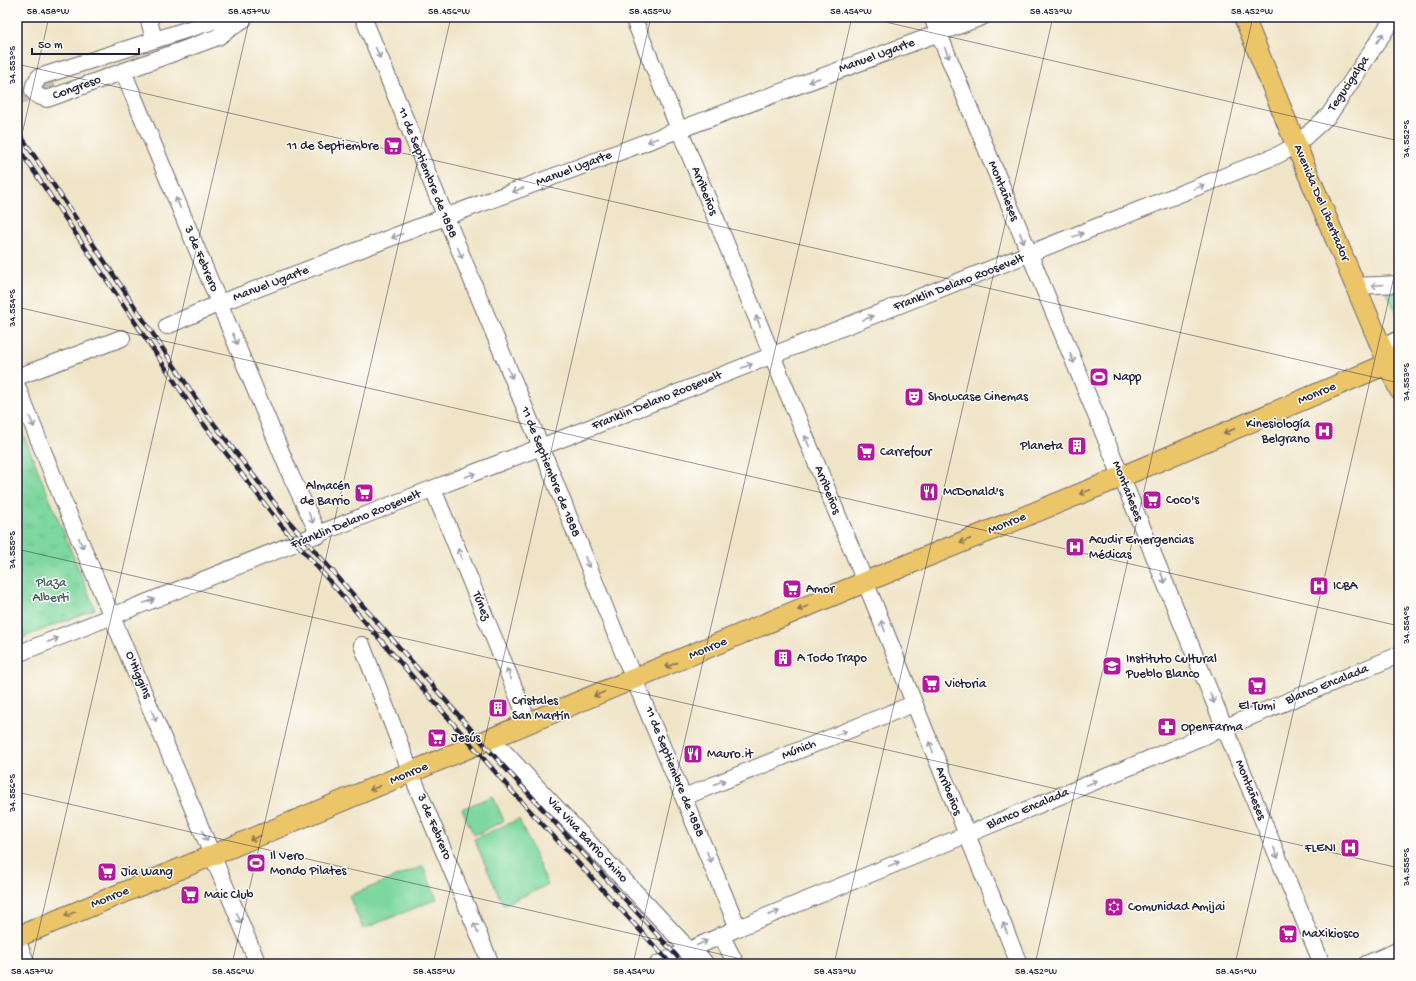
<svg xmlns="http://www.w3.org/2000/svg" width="1416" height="981" font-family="'Gochi Hand',sans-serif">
<defs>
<pattern id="grass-tufts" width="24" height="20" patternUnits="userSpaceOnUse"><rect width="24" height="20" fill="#7dd79e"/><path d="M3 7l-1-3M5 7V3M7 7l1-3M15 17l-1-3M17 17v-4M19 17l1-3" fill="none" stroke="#6cb889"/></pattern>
</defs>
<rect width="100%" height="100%" fill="#fdfcf7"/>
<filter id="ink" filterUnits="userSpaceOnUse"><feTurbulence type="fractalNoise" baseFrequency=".025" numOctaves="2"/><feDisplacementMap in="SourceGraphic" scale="8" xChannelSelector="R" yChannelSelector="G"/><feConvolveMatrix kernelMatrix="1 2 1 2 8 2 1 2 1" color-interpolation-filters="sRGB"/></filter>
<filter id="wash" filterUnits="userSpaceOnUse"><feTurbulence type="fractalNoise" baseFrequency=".012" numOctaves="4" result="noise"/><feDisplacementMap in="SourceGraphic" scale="16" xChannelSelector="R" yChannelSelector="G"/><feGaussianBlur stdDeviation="0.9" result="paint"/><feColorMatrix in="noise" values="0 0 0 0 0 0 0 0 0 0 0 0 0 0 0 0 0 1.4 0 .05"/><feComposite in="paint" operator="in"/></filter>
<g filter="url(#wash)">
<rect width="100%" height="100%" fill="#f0e4c7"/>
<path fill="url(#grass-tufts)" stroke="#507c6c" d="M1386,291H1399V319Z
M17,419L95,609L17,640Z"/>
<path fill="#7dd79e" stroke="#507c6c" d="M493,796L504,821L474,835L462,809Z
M519,819L548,885L503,905L474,839Z
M423,866L437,899L363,929L349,896Z"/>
</g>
<g filter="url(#ink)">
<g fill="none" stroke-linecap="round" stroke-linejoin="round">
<path stroke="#c7bdab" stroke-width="16" stroke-dasharray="16 8" stroke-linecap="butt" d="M17,97L55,84"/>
<g stroke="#6a666c" stroke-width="18">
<path id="minor" d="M148,17L154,39
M363,17L541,447L624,655L738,928
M633,17L880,618L1019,964
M932,17L1322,964
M244,19L218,37L47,99L38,96L33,91L34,85L39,77L214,21Z
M123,71L291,476L319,535
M1356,286L1399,284
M167,326L220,303L445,217L982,17
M1382,348L1399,339
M17,377L122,338
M17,386L62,498L258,964
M433,489L529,724
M362,645L411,773L491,964
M17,654L411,497L541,447L1278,155L1296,145L1329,115L1394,17
M492,739L682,942
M684,797L913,704
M721,935L736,964
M17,940L27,964
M698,959L701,958L706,964
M658,964L738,928L966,835L1399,655
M1366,964L1399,950"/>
</g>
<g stroke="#6a666c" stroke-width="22">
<path id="major" d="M1244,17L1303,162L1399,389
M17,937L865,582L1121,477L1399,359"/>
</g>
<use href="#minor" stroke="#fff" stroke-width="16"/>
<use href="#major" stroke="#ecc569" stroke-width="20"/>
<g stroke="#22223b" stroke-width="4.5">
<path id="rail" d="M17,130L205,412L286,518L496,758L684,964
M17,146L199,418L280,524L510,789L671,964"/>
</g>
<use href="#rail" stroke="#fdfcf7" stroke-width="3" stroke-dasharray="9" stroke-linecap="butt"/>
</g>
<defs><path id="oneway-shaft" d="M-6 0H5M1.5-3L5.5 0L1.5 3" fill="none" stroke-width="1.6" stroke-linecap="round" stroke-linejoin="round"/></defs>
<g stroke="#9c9ca7">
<use href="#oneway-shaft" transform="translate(1380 38) rotate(-56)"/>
<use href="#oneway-shaft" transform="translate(378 53) rotate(68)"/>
<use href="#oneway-shaft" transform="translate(947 53) rotate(68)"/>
<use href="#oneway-shaft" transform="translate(814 80) rotate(160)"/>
<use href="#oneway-shaft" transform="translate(653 140) rotate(159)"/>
<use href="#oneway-shaft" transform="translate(1199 187) rotate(-22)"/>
<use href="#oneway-shaft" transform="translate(518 190) rotate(159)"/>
<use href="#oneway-shaft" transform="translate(178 203) rotate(-113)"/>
<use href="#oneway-shaft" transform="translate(1078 235) rotate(-22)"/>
<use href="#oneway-shaft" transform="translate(397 236) rotate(159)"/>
<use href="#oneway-shaft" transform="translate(1022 238) rotate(68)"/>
<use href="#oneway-shaft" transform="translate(460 253) rotate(67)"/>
<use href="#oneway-shaft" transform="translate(1377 285) rotate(177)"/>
<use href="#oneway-shaft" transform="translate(868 318) rotate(-21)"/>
<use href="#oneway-shaft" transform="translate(758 321) rotate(-112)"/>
<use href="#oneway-shaft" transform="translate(235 339) rotate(68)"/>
<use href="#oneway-shaft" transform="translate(1072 358) rotate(67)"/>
<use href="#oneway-shaft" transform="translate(747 366) rotate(-22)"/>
<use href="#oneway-shaft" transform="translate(510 373) rotate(67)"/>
<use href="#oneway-shaft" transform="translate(32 422) rotate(68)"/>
<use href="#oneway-shaft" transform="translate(807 441) rotate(-112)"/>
<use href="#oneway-shaft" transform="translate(470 475) rotate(-21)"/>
<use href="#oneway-shaft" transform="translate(311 518) rotate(65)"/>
<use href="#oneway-shaft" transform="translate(81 543) rotate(67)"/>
<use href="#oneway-shaft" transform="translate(460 554) rotate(-112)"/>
<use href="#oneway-shaft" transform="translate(587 562) rotate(68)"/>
<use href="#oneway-shaft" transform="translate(1163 578) rotate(68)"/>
<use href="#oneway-shaft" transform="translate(149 601) rotate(-21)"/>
<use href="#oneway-shaft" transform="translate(883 626) rotate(-111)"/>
<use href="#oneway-shaft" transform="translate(53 640) rotate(-22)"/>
<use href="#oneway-shaft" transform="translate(509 674) rotate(-112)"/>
<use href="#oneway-shaft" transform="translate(1212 698) rotate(68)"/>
<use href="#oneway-shaft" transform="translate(154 716) rotate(67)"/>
<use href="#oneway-shaft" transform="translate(841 733) rotate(-22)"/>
<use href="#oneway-shaft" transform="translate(931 747) rotate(-112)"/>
<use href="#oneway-shaft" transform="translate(720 782) rotate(-22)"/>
<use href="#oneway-shaft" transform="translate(1092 783) rotate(-23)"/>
<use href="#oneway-shaft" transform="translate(205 836) rotate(67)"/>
<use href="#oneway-shaft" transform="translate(1276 853) rotate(68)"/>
<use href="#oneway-shaft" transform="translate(709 857) rotate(68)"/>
<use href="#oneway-shaft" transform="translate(894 864) rotate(-22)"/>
<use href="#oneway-shaft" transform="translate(774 913) rotate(-22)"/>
<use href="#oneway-shaft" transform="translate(239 918) rotate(67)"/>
<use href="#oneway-shaft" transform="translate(476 928) rotate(-113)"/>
<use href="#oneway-shaft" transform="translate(1005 928) rotate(-112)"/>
<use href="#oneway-shaft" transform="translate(702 943) rotate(-25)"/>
</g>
<g stroke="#877452">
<use href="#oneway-shaft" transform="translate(1229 431) rotate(157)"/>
<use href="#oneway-shaft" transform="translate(1085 492) rotate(158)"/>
<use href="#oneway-shaft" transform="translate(965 541) rotate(158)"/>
<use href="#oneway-shaft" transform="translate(803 608) rotate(157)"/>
<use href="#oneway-shaft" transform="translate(671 665) rotate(157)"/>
<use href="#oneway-shaft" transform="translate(599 694) rotate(157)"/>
<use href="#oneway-shaft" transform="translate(375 788) rotate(157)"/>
<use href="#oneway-shaft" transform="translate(255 838) rotate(157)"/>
<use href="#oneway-shaft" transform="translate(70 914) rotate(158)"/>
</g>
</g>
<path fill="none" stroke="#22223b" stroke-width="1" stroke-opacity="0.45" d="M864,17L1399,141M17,64L1399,383M17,156L49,17M17,307L1399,626M17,549L1399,868M17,792L763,964M31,964L250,17M232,964L451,17M433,964L651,17M633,964L852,17M834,964L1053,17M1035,964L1253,17M1235,964L1399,255"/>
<defs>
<g id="supermarket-square" transform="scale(1)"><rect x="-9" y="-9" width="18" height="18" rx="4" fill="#b5179e" stroke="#fdfcf7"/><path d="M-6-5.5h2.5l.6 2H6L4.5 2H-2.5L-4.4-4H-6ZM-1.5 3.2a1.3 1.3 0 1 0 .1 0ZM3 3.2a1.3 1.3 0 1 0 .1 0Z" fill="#fff"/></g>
<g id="stadium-square" transform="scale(1)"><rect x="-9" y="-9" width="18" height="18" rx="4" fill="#b5179e" stroke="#fdfcf7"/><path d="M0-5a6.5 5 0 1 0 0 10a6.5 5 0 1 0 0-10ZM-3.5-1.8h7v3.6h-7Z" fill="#fff"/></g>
<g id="theatre-square" transform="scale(1)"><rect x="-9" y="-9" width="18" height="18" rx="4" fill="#b5179e" stroke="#fdfcf7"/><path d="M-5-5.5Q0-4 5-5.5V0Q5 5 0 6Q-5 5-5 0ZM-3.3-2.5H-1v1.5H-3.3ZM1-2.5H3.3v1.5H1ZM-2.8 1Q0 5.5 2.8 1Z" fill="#fff"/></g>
<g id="hospital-square" transform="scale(1)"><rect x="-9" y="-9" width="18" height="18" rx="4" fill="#b5179e" stroke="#fdfcf7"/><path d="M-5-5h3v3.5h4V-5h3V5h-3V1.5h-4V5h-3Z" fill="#fff"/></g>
<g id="building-square" transform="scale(1)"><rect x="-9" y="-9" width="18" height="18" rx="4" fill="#b5179e" stroke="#fdfcf7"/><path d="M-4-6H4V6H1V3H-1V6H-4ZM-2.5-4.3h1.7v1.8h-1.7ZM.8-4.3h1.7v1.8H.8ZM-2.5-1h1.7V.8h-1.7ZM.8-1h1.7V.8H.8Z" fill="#fff"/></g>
<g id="restaurant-square" transform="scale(1)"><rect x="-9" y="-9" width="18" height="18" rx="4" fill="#b5179e" stroke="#fdfcf7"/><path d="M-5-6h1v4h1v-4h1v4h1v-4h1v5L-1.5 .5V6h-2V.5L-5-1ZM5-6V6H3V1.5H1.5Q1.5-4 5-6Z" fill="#fff"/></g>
<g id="school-square" transform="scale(1)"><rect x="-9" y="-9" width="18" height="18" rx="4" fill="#b5179e" stroke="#fdfcf7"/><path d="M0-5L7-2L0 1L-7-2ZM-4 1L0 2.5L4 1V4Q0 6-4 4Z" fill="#fff"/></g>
<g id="pharmacy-square" transform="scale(1)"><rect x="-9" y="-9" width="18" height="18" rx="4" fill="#b5179e" stroke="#fdfcf7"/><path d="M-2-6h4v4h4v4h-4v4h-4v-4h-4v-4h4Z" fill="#fff"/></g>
<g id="synagogue-square" transform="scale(1)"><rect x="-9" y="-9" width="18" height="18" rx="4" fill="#b5179e" stroke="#fdfcf7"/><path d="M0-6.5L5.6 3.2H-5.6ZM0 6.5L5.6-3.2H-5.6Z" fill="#fff"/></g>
</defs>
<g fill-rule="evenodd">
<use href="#supermarket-square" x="393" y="146"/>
<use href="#stadium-square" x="1099" y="377"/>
<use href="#theatre-square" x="914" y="397"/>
<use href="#hospital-square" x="1324" y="431"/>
<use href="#building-square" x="1077" y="446"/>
<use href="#supermarket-square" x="866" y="452"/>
<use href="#restaurant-square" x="929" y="492"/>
<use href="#supermarket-square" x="364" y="493"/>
<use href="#supermarket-square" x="1152" y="500"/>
<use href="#hospital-square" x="1075" y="547"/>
<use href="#hospital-square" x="1319" y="586"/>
<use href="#supermarket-square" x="792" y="589"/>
<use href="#building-square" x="783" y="658"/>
<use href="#school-square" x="1112" y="666"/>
<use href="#supermarket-square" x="931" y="684"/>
<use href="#supermarket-square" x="1257" y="686"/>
<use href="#building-square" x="498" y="708"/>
<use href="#pharmacy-square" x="1167" y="727"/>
<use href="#supermarket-square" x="437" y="738"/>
<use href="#restaurant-square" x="693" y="754"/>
<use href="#hospital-square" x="1350" y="848"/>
<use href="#stadium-square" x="256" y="863"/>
<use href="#supermarket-square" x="107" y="872"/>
<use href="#supermarket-square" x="190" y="895"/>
<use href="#synagogue-square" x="1114" y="907"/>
<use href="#supermarket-square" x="1288" y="934"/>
</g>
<g text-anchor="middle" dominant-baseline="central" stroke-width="3" stroke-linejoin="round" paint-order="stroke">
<g font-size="13" fill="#22223b" stroke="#fdfcf7">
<text transform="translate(877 56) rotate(-20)">Manuel Ugarte</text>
<text transform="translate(1349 84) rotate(-56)">Tegucigalpa</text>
<text transform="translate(77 88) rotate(-20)">Congreso</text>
<text transform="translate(574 169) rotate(-21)">Manuel Ugarte</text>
<text transform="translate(427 173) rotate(68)">11 de Septiembre de 1888</text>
<text transform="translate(704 191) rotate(68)">Arribeños</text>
<text transform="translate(1003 191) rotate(68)">Montañeses</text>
<text transform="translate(1321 203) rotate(67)">Avenida Del Libertador</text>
<text transform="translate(201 259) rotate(67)">3 de Febrero</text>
<text transform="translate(959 283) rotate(-21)">Franklin Delano Roosevelt</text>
<text transform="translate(271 284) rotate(-21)">Manuel Ugarte</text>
<text transform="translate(1317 394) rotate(-23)">Monroe</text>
<text transform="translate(657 401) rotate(-22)">Franklin Delano Roosevelt</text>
<text transform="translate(550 472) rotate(68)">11 de Septiembre de 1888</text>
<text transform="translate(827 490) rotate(68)">Arribeños</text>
<text transform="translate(1127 491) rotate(68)">Montañeses</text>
<text transform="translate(356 520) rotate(-22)">Franklin Delano Roosevelt</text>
<text transform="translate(1007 524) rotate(-22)">Monroe</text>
<text transform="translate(481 606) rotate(68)">Túnez</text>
<text transform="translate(708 649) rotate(-23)">Monroe</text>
<text transform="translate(138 675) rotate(67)">O'Higgins</text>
<text transform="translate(1327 685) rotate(-22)">Blanco Encalada</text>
<text transform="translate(799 750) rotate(-22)">Múnich</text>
<text transform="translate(674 772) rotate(68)">11 de Septiembre de 1888</text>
<text transform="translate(409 774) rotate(-23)">Monroe</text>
<text transform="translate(1250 790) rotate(68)">Montañeses</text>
<text transform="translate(948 791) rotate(68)">Arribeños</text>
<text transform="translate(1028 809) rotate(-23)">Blanco Encalada</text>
<text transform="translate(434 827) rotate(67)">3 de Febrero</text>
<text transform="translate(587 840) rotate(47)">Via Viva Barrio Chino</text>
<text transform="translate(110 898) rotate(-22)">Monroe</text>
</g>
<g font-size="13" fill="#22223b" stroke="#fdfcf7" text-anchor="start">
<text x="379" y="146" text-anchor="end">11 de Septiembre</text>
<text x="1113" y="377">Napp</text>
<text x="928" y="397">Showcase Cinemas</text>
<text x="1310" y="424" text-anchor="end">Kinesiología<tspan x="1310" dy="15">Belgrano</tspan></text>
<text x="1063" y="446" text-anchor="end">Planeta</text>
<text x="880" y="452">Carrefour</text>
<text x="350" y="486" text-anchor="end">Almacén<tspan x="350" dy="15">de Barrio</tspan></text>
<text x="943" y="492">McDonald's</text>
<text x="1166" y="500">Coco's</text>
<text x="1089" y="540">Acudir Emergencias<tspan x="1089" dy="15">Médicas</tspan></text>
<text x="1333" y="586">ICBA</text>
<text x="806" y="589">Amor</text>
<text x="797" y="658">A Todo Trapo</text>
<text x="1126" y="659">Instituto Cultural<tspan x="1126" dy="15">Pueblo Blanco</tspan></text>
<text x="945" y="684">Victoria</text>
<text x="512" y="701">Cristales<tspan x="512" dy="15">San Martín</tspan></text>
<text x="1257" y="706" text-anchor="middle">El Tumi</text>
<text x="1181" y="727">OpenFarma</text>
<text x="451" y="738">Jesús</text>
<text x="707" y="754">Mauro.it</text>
<text x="1336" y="848" text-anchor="end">FLENI</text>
<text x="270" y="856">Il Vero<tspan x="270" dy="15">Mondo Pilates</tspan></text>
<text x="121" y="872">Jia Wang</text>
<text x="204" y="895">Maic Club</text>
<text x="1128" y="907">Comunidad Amijai</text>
<text x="1302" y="934">Maxikiosco</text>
</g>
<g font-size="13" fill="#42615e" stroke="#fdfcf7">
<text x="51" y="583">Plaza<tspan x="51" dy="15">Alberti</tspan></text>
</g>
</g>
<rect width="1416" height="981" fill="none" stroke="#fdfcf7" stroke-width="44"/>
<path d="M32 48v6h107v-6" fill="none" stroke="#22223b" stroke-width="2"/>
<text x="38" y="48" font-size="12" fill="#22223b" stroke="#fdfcf7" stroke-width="3" paint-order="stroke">50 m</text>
<rect x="22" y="22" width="1372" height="937" fill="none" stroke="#22223b" stroke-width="1.5"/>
<g font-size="10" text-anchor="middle" fill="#22223b">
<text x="48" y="14">58.458°W</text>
<text x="249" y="14">58.457°W</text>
<text x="449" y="14">58.456°W</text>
<text x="650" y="14">58.455°W</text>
<text x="851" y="14">58.454°W</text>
<text x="1051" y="14">58.453°W</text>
<text x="1252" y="14">58.452°W</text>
<text transform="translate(11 65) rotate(-90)" y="4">34.553°S</text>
<text transform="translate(1405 139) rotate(-90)" y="4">34.552°S</text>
<text transform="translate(11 308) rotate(-90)" y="4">34.554°S</text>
<text transform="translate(1405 382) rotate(-90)" y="4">34.553°S</text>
<text transform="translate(11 550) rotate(-90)" y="4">34.555°S</text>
<text transform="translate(1405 625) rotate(-90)" y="4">34.554°S</text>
<text transform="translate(11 793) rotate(-90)" y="4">34.556°S</text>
<text transform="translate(1405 867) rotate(-90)" y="4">34.555°S</text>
<text x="32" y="974">58.457°W</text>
<text x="233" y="974">58.456°W</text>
<text x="434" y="974">58.455°W</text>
<text x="634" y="974">58.454°W</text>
<text x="835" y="974">58.453°W</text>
<text x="1036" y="974">58.452°W</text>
<text x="1236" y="974">58.451°W</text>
</g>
</svg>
